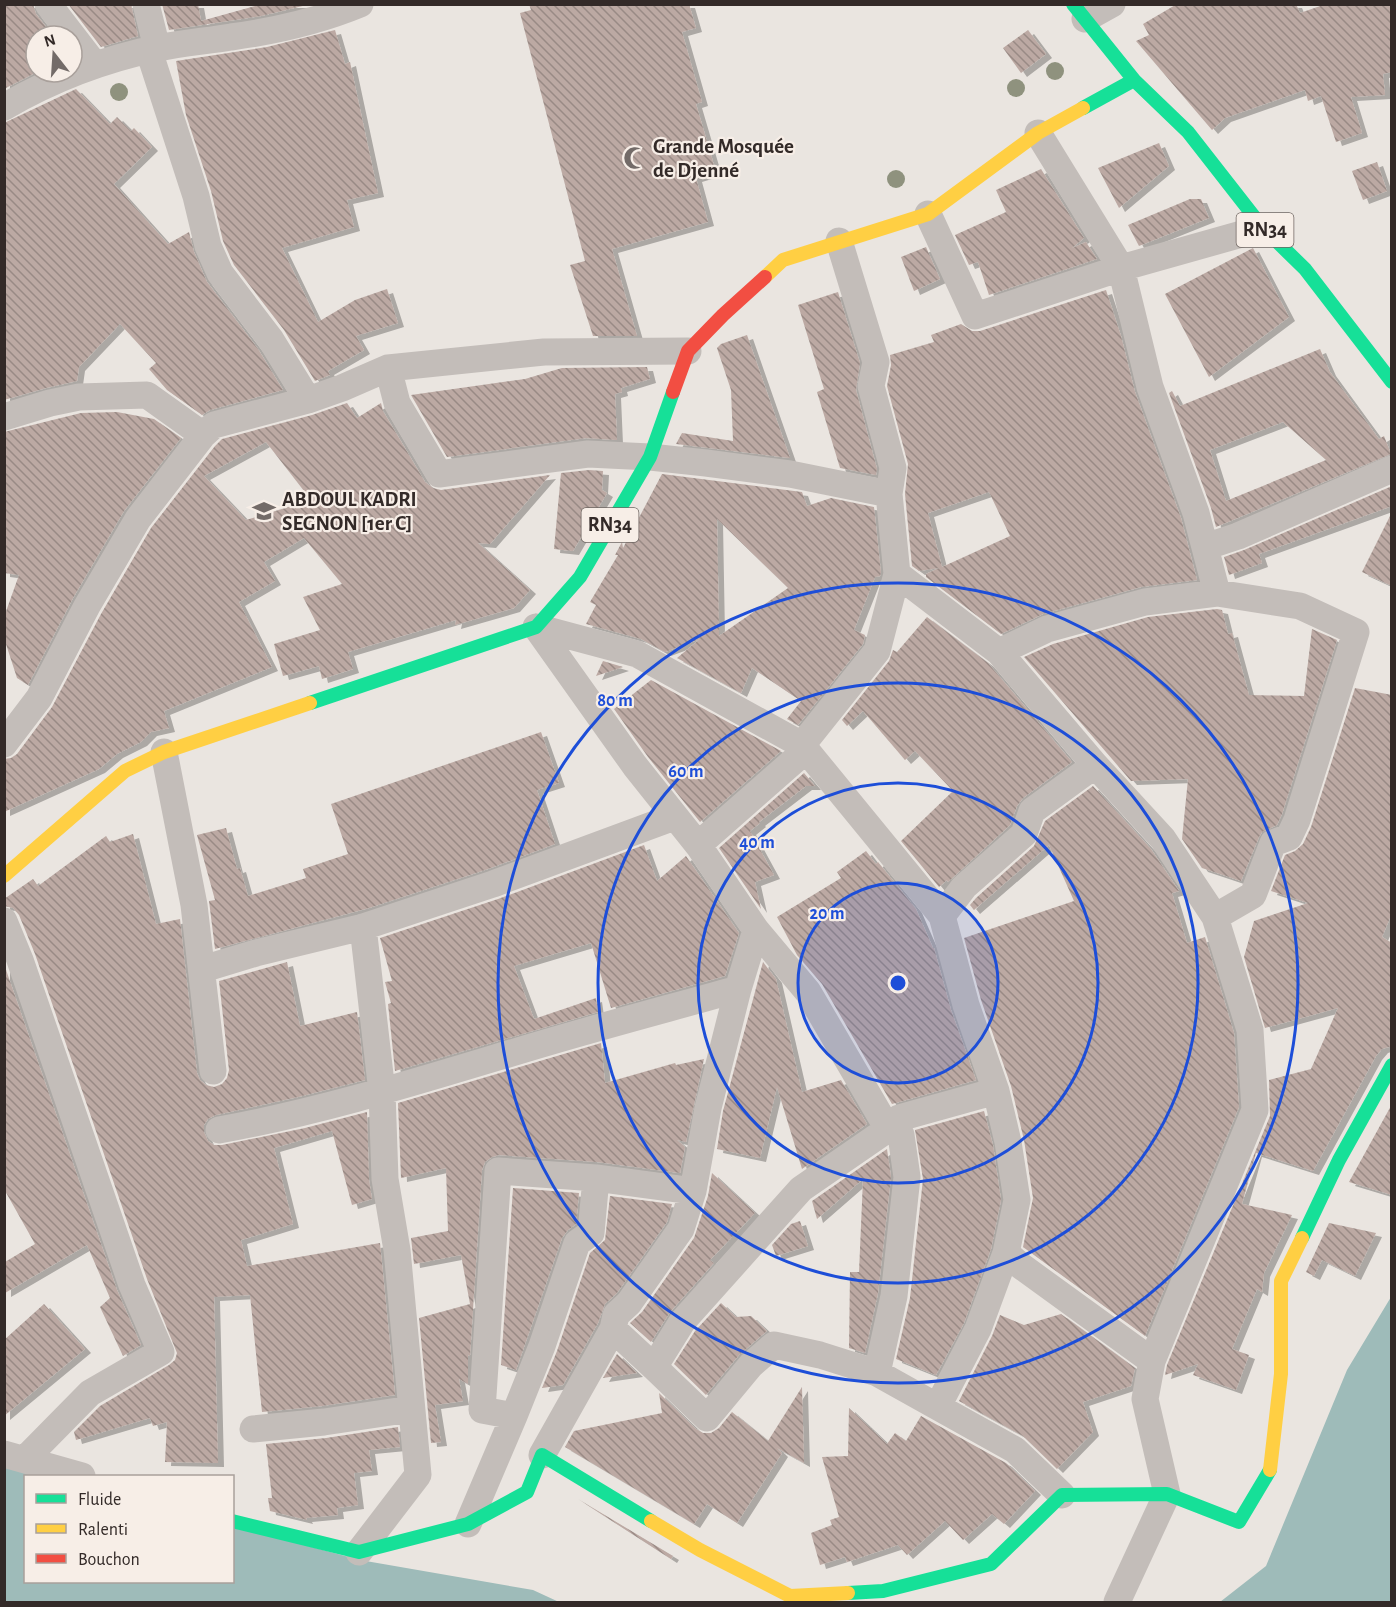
<svg xmlns="http://www.w3.org/2000/svg" width="1396" height="1607" font-family="'Alegreya Sans',sans-serif">
<defs>
<pattern id="building-back-hatch" width="6" height="6" patternUnits="userSpaceOnUse" patternTransform="scale(1.5)"><rect width="6" height="6" fill="#bca9a3"/><path d="M-1 5l2 2M0 0l6 6M5-1l2 2" fill="none" stroke="#998a85"/></pattern>
<filter id="shadow"><feDropShadow dx="6" dy="4" stdDeviation="0" flood-color="#0004"/></filter>
</defs>
<rect width="100%" height="100%" fill="#eae5e0"/>
<path fill="#9ebbb9" d="M1391,1297V1602H1220L1266,1566L1347,1370Z
M4,1465L43,1476H26V1582H232L233,1526L360,1560L533,1590L559,1602H5Z"/>
<path fill="url(#building-back-hatch)" fill-rule="evenodd" filter="url(#shadow)" d="M4,4H33L36,14L53,36H36L37,72L4,89Z
M68,4H131L138,36L101,47Z
M162,4H198L201,21L262,4H311L261,16L169,30Z
M529,4H689L696,28L682,32L702,102L696,104L716,172L696,178L708,222L612,249L637,336H593L570,265L585,261L520,13L531,10Z
M1177,4H1296L1300,13L1326,4H1392V72L1383,74L1385,95L1351,97L1362,133L1336,142L1321,96L1308,101L1305,90L1225,118L1212,130L1136,41L1149,35L1143,24Z
M335,30L345,64L350,62L378,193L347,200L354,227L282,248L318,322L355,300L387,289L398,323L356,336L364,350L328,371L330,375L315,381L284,330L234,265L223,241L211,191L186,115L176,61L267,47Z
M1028,30L1046,54L1021,73L1003,48Z
M76,89L110,124L117,117L131,131L134,128L152,147L114,184L168,244L189,232L194,252L207,282L258,349L283,390L210,410L202,415L167,390L149,369L156,363L120,324L79,367L77,381L46,388L4,400V123Z
M1159,143L1169,166L1119,208L1098,168Z
M1377,162L1387,191L1363,200L1352,171Z
M1041,169L1084,238L1072,248L1086,242L1097,259L989,295L978,262L969,265L955,235L1006,212L996,190Z
M1190,199H1201L1209,218L1139,246L1128,225Z
M926,247L940,279L914,291L901,257Z
M1253,248L1289,317L1209,377L1165,294Z
M1106,290L1121,336L1135,392L1181,518L1197,580L1141,587L1043,614L1001,634L926,577V574L939,568L919,571L912,566L905,494L908,464L887,386L891,365L890,355L934,342L931,335L961,324L972,331H980ZM989,492L1010,536L942,567L928,513Z
M838,292L860,363L856,390L877,469L876,475L840,468L817,392L824,389L798,305Z
M747,335L790,458L676,444L682,433L733,441L731,390L717,348L721,344Z
M1320,349L1330,372L1379,439L1384,436L1391,454L1216,527L1211,508L1169,393L1172,391L1180,406ZM1283,422L1326,460L1226,501L1210,450Z
M647,367L650,379L621,388L622,392L615,394L617,440L586,438L447,457L411,395L525,379L562,368Z
M347,403L357,418L381,403L383,411L425,482L433,488L441,490L550,475L490,544L478,543L530,590L514,608L455,625L456,620L348,652L353,669L322,679L319,666L283,676L274,644L320,630L303,597L342,584L304,538L264,562L275,581L239,602L272,667L164,711L169,728L151,732L141,742L117,754L99,769L4,812V759L11,758L17,754L52,707L101,614L151,528L215,446L222,439L312,415ZM266,442L311,500L246,520L204,476Z
M117,412L154,419L181,438L124,511L73,598L28,685L17,678L4,638V617L19,575L4,573V432L81,413Z
M589,470L603,471L602,490L607,493L573,551L554,549L561,473Z
M662,474L802,492L807,506L831,498L874,507L881,573L880,576L875,577L854,630L865,635L863,644L798,725L787,719L801,701L752,668L741,693L677,658L700,639L665,652L641,639L586,624L596,605L590,602L618,555H615L622,542L623,548ZM717,519L788,588L719,636V632Z
M1392,486V506L1259,554L1262,563L1229,575L1224,557L1244,550Z
M1392,512V586L1362,572Z
M1217,609L1222,610L1228,634L1232,633L1249,695L1304,696L1312,629L1337,640L1282,814L1277,825L1262,832L1259,837L1241,881L1202,868L1182,839L1188,779L1131,781L1024,657L1053,644L1148,617Z
M927,617L988,663L1072,762L1023,798L1017,806L1010,825L948,882L947,880L939,887L901,841L953,791L915,751L905,760L863,711L847,726L842,720L889,661L893,650L897,652Z
M603,661L623,667L596,676Z
M651,680L781,751L700,822L648,757L614,709Z
M1355,688L1392,695V913L1382,937L1392,943V1046L1382,1049L1376,1056L1313,1171L1256,1153L1242,1204L1292,1215L1264,1273L1262,1292L1257,1289L1232,1349L1249,1355L1236,1390L1193,1375L1198,1364L1165,1375L1167,1365L1270,1116L1269,1080L1311,1069L1338,1008L1265,1028L1244,957L1254,921L1308,903L1271,891L1285,855L1295,851L1303,844L1311,827Z
M541,732L559,783L537,790L555,844L488,869L369,908L215,949L209,901L215,900L197,835L226,828L237,869L240,868L248,896L306,878L303,869L348,854L331,804Z
M804,773L815,786H806L759,822L760,823L750,831L774,875L755,882L761,909L719,848Z
M1093,786L1151,849L1179,891L1172,893L1187,943L1205,937L1234,1033L1239,1107L1145,1336L1023,1247L1033,1198L1024,1140L1011,1086L981,1000L964,938L1074,901L1049,845L974,910L970,905L976,898L1034,846L1045,821Z
M133,834L156,924L180,919L197,1073L200,1080L206,1085L214,1087L222,1084L227,1078L229,1070L219,981L287,962L300,1026L357,1012L365,1080L298,1097L216,1115L208,1119L204,1125V1132L208,1141L214,1145H222L305,1128L367,1112L369,1180L372,1199L352,1205L332,1131L274,1148L293,1224L241,1240L247,1266L380,1243L395,1395L322,1406L262,1412L250,1295L214,1297L218,1463L165,1462L167,1422L153,1426L150,1418L76,1440L74,1432L100,1406L169,1365L175,1360L177,1353L147,1279L35,954L19,915L13,908L4,906V899L33,879L38,886L106,836L110,842Z
M644,845L657,881L686,856L739,933L725,976L611,1008L591,943L514,966L534,1019L596,998L598,1012L395,1071L388,1004L391,1003L385,982L392,981L380,938L498,899Z
M866,851L876,864L878,862L916,909L933,948H934L951,1010L976,1080L892,1104L822,984L797,955L777,917L841,878L837,872Z
M763,962L776,979L802,1092L841,1080L867,1124L802,1169L777,1087L760,1158L717,1149L723,1111Z
M4,964L117,1290L141,1345L123,1356L100,1307L110,1298L87,1245L5,1293V1262L35,1244L4,1189Z
M601,1043L605,1083L675,1063L676,1065L704,1059L686,1142L677,1140L685,1147L680,1173L597,1162L499,1155L492,1157L485,1162L482,1170L470,1356L468,1355V1384L459,1379L463,1401L435,1405L441,1442L431,1443L419,1318L470,1304L461,1255L414,1264L411,1238L448,1231L446,1168L401,1178L398,1103Z
M1392,1104V1195L1349,1182Z
M984,1111L993,1145L1001,1200L991,1249L964,1323L936,1375L896,1359L910,1298L923,1179L915,1130Z
M887,1149L891,1177L878,1293L865,1353L849,1348L850,1272H859L863,1179L817,1219L812,1201Z
M712,1173L755,1213L710,1260L714,1263L670,1312L651,1342L630,1323L642,1312L694,1238L708,1196Z
M513,1188L579,1193L576,1224L568,1230L562,1238L516,1370L501,1365Z
M610,1196L672,1204L667,1222L617,1293L605,1304L598,1323L563,1385L542,1388L557,1351L590,1253L605,1240Z
M800,1221L808,1246L776,1256L772,1245L791,1224Z
M1329,1223L1376,1233L1355,1276L1322,1260L1314,1276L1306,1272Z
M721,1303L736,1317L751,1316L767,1331L739,1355L706,1395L674,1364L695,1331Z
M44,1304L85,1349L4,1416V1340Z
M1061,1314L1135,1368L1131,1386L1083,1402L1093,1432L1057,1469L1023,1436L959,1401L992,1336L1000,1315L1024,1325Z
M617,1354L637,1373L603,1378Z
M802,1387L804,1463L777,1448L782,1453L737,1523L707,1504L694,1524L565,1447L574,1431L662,1413L659,1393L696,1429L703,1433H711L719,1428L732,1412L768,1441Z
M849,1408L887,1444L895,1433L906,1441L921,1416L1006,1463L1035,1491L1004,1524L992,1514L963,1540L945,1521L907,1555L898,1545L847,1562L845,1557L820,1565L811,1533L832,1525L830,1520L839,1517L822,1457L848,1456Z
M398,1427L400,1447L369,1450L372,1471L354,1473L358,1505L337,1508L338,1515L306,1518L307,1520L270,1511L268,1498H272L266,1444L326,1438Z
M578,1499L673,1556L671,1559Z"/>
<g fill="none" stroke-linecap="round" stroke-linejoin="round">
<path stroke="#c3bdb9" stroke-width="27" d="M48,4L95,65
M146,4L157,48
M1085,19L1112,4
M149,51L196,196L208,246L220,273L271,340L308,400
M4,107C52,79 105,59 158,48C182,43 207,41 231,37C275,31 319,21 360,4
M1038,133L1121,268L1150,387L1196,513L1217,593
M928,214L975,316L1121,268L1263,228
M839,241L876,362L871,386L893,468L889,494L897,574L877,651L802,745L942,916L966,1005L996,1091L1008,1142L1017,1200L1006,1253L1021,1266L1152,1361L1145,1399L1167,1494L1117,1602
M388,368L397,403L439,474L588,454L650,457L706,463L790,474L889,494
M4,417L50,403L79,397L147,395L203,435
M1205,547L1238,536L1392,469
M897,574L999,652L1095,765L1163,839L1215,917L1250,1030L1255,1110L1152,1361
M536,627L635,766L698,845L756,930L808,992L888,1129L801,1189L682,1322L654,1367L613,1329
M536,627L637,654L802,745
M999,652L1047,629L1145,602L1217,593L1300,606L1356,632L1297,820L1289,837L1273,843L1253,895L1215,917
M4,744L39,698L87,606L138,519L203,435L214,425L308,400L342,388L388,368L544,352L688,351
M164,752L194,905L213,1071
M698,845L805,751
M942,916L964,887L1024,834L1032,811L1095,765
M4,921L20,960L132,1285L161,1352L90,1393L25,1459
M203,969L256,953L363,927L493,884L674,817
M219,1130C330,1110 437,1075 545,1043C609,1024 674,1007 738,989
M654,1367L707,1418L751,1365L774,1345L820,1355L877,1373L1015,1450L1062,1495
M877,1373L894,1296L907,1177L901,1135L888,1129L899,1118L996,1091
M938,1406L978,1329L1006,1253
M514,1416L482,1410L498,1171L596,1178L693,1191
M253,1429L324,1422L411,1409
M4,1454L82,1476
M542,1455L613,1329L616,1315L629,1303L681,1229L693,1191L708,1108L738,989L756,930
M468,1524L514,1416L542,1346L577,1243L591,1233L596,1178
M359,1552L418,1475L397,1250L385,1179L382,1092L363,927"/>
<path stroke="#16e098" stroke-width="14" d="M1073,4L1134,80
M1083,108L1134,80L1188,132L1263,228L1305,269L1392,382
M310,703L536,627L580,577L650,457L673,392
M1302,1238L1339,1160L1392,1065
M232,1521L359,1552L468,1524L527,1492L542,1455L651,1521
M848,1593L883,1591L991,1564L1062,1495L1167,1494L1239,1522L1270,1470"/>
<path stroke="#ffcf43" stroke-width="14" d="M765,277L783,260L928,214L1038,133L1083,108
M4,876L125,771L164,752L310,703
M1270,1470L1281,1374V1281L1302,1238
M651,1521L700,1550L790,1596L848,1593"/>
<path stroke="#f24e42" stroke-width="14" d="M673,392L688,351L723,315L765,277"/>
</g>
<g fill="#8f927e">
<circle cx="1055" cy="71" r="9"/>
<circle cx="1016" cy="88" r="9"/>
<circle cx="119" cy="92" r="9"/>
<circle cx="896" cy="179" r="9"/>
</g>
<circle cx="898" cy="983" r="100" fill="#1d4ed8" fill-opacity=".12"/>
<g fill="none" stroke="#1d4ed8" stroke-width="3">
<circle cx="898" cy="983" r="100"/>
<circle cx="898" cy="983" r="200"/>
<circle cx="898" cy="983" r="300"/>
<circle cx="898" cy="983" r="400"/>
</g>
<defs>
<g id="mosque-bare" transform="scale(1.8)"><path d="M3.5-4.9A6 6 0 1 0 3.5 4.9A5 5 0 1 1 3.5-4.9Z" fill="#736b68" stroke="#f7eee7" stroke-width="2.5" paint-order="stroke"/></g>
<g id="school-bare" transform="scale(1.8)"><path d="M0-5L7-2L0 1L-7-2ZM-4 1L0 2.5L4 1V4Q0 6-4 4Z" fill="#736b68" stroke="#f7eee7" stroke-width="2.5" paint-order="stroke"/></g>
</defs>
<g fill-rule="evenodd">
<use href="#mosque-bare" x="635" y="158"/>
<use href="#school-bare" x="264" y="511"/>
</g>
<g text-anchor="middle" dominant-baseline="central" stroke-width="4.5" stroke-linejoin="round" paint-order="stroke">
<g fill="#f7eee7" stroke="#6e6561" stroke-width="1.5">
<rect x="1236.5" y="213" width="57" height="34" rx="4.5"/>
<rect x="581.5" y="508" width="57" height="34" rx="4.5"/>
</g>
<g font-size="20" font-weight="bold" fill="#332a28">
<text x="1265" y="230">RN34</text>
<text x="610" y="525">RN34</text>
</g>
<g font-size="21" font-weight="bold" fill="#332a28" stroke="#f7eee7" text-anchor="start">
<text x="653" y="146">Grande Mosquée<tspan x="653" dy="24">de Djenné</tspan></text>
<text x="282" y="499">ABDOUL KADRI<tspan x="282" dy="24">SEGNON [1er C]</tspan></text>
</g>
</g>
<circle cx="898" cy="983" r="9" fill="#1d4ed8" stroke="#f7eee7" stroke-width="3"/>
<g font-size="18" text-anchor="middle" font-weight="bold" fill="#1d4ed8" stroke="#f7eee7" stroke-width="4.5" stroke-linejoin="round" paint-order="stroke">
<text x="615" y="706">80 m</text>
<text x="686" y="777">60 m</text>
<text x="757" y="848">40 m</text>
<text x="827" y="919">20 m</text>
</g>
<rect width="1396" height="1607" fill="none" stroke="#332a28" stroke-width="12"/>
<rect x="24" y="1475" width="210" height="108" fill="#f7eee7" stroke="#a9a09b" stroke-width="1.5"/>
<rect x="36" y="1494" width="30" height="9" fill="#16e098" stroke="#a9a09b" stroke-width="1.5"/>
<text x="78" y="1505" font-size="18" fill="#332a28">Fluide</text>
<rect x="36" y="1524" width="30" height="9" fill="#ffcf43" stroke="#a9a09b" stroke-width="1.5"/>
<text x="78" y="1535" font-size="18" fill="#332a28">Ralenti</text>
<rect x="36" y="1554" width="30" height="9" fill="#f24e42" stroke="#a9a09b" stroke-width="1.5"/>
<text x="78" y="1565" font-size="18" fill="#332a28">Bouchon</text>
<g transform="translate(54 54) rotate(343)"><circle r="28" fill="#f7eee7" stroke="#a9a09b" stroke-width="1.5"/>
<path d="M0-4.5L10 22L0 15L-10 22Z" fill="#736b68"/>
<text y="-9" font-size="16" font-weight="bold" text-anchor="middle" fill="#332a28">N</text>
</g>
</svg>
